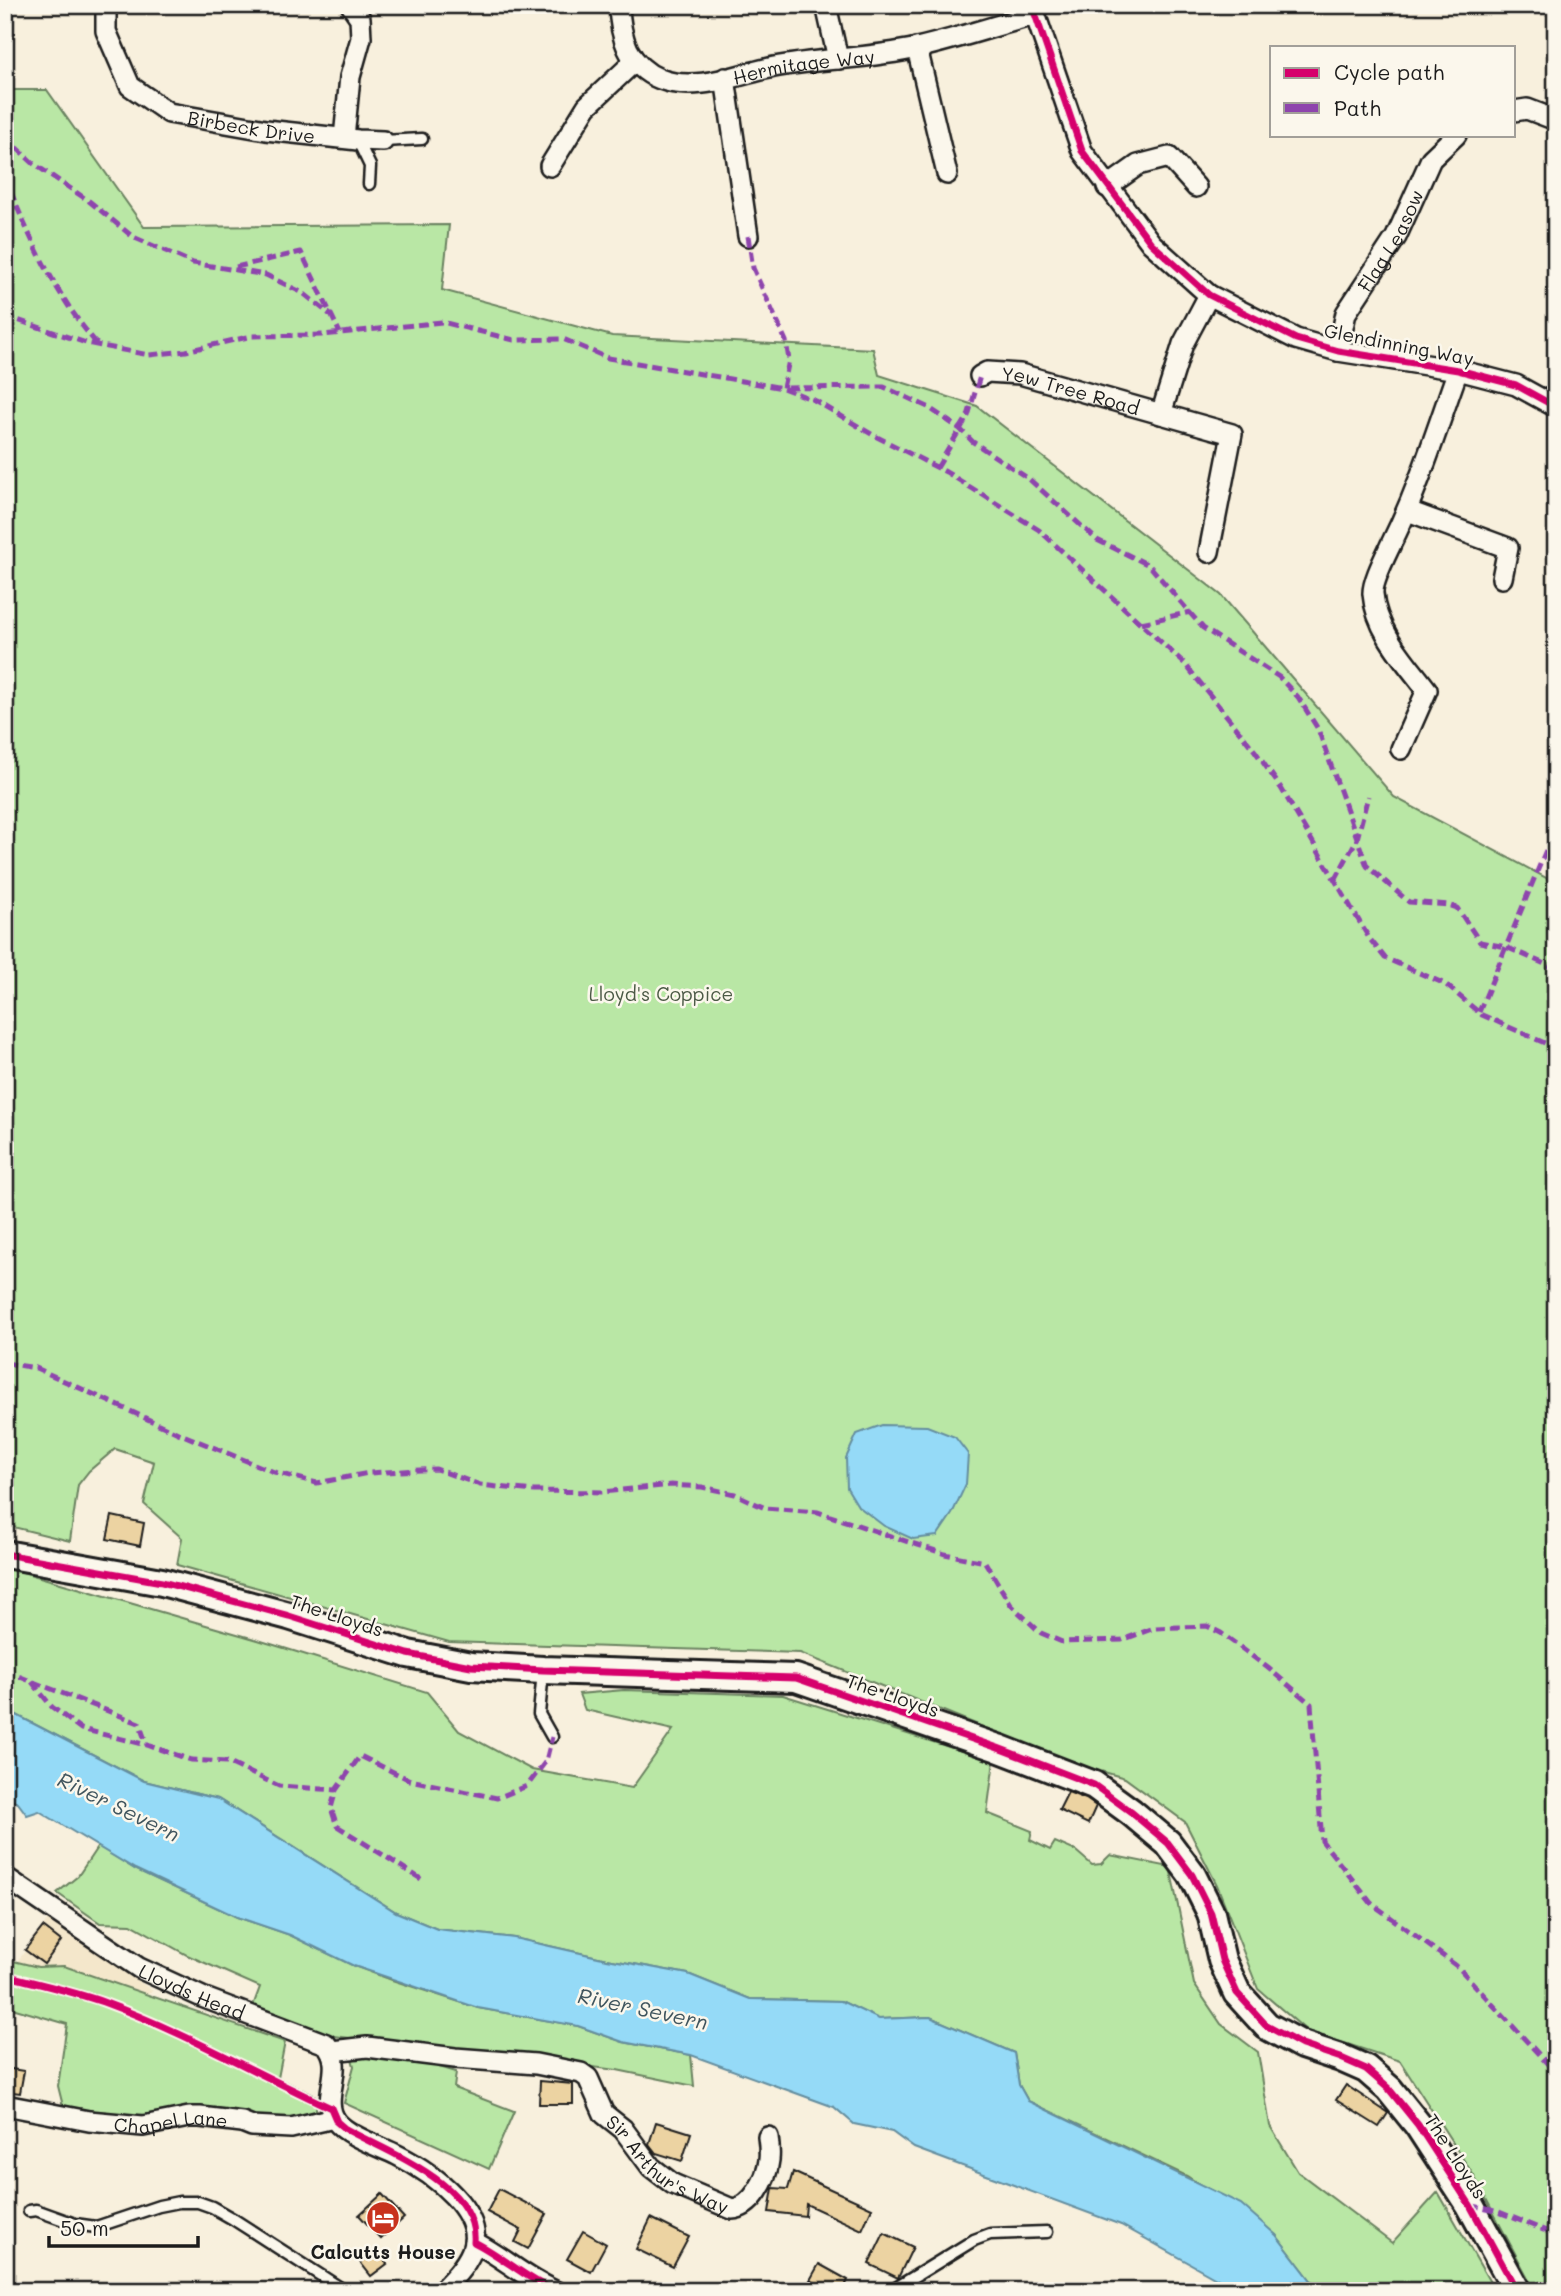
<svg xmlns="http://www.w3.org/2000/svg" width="1561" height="2296" font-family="Mali,sans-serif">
<rect width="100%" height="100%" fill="#f8f0dd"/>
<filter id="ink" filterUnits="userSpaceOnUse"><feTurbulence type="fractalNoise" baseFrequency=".0143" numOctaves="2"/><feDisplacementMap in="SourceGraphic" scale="14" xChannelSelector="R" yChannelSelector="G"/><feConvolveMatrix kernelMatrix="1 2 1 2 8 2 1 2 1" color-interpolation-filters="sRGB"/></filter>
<g filter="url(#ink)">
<path fill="#f4e7cb" d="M48,1920L153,1991L145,1994L105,1981L17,1962Z"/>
<path fill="#b9e7a5" stroke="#6a8260" stroke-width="2" d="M5,90H47L144,227L449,225L442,290L612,336L873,349L879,375L977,406L1221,595L1394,797L1556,883V2291H1535L1474,2176L1400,2061L1307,2031L1258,1989L1217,1885L1185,1822L1125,1778L1072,1763L800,1653L449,1642L177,1565L182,1538L144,1504L154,1462L115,1449L89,1471L78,1485L70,1541L5,1525Z
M5,1567L258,1640L427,1692L459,1731L532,1770L632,1788L673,1730L585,1710L579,1694L624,1690L783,1695L994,1761L987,1813L1032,1831L1030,1840L1050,1850L1055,1842L1076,1851L1092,1865L1101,1864L1110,1855L1170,1867L1194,1984L1221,2024L1258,2052L1270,2126L1298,2172L1392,2243L1438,2192L1495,2291H1319L1276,2235L1187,2176L1028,2101L1019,2085L1014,2053L930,2017L878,2019L841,2001L750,1999L688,1974L607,1959L514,1938L437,1929L396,1912L218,1799L144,1781L5,1709Z
M98,1846L135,1869L237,1917L290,1935L354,1966L392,1980L478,2008L578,2026L623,2042L691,2055L694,2086L617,2070L333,2036L253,2006L260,1987L187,1955L131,1924L100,1923L57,1893L78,1876Z
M5,1959L38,1967L64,1966L285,2042L278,2078L316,2096V2110L313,2116L292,2123L139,2118L64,2110L58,2086L67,2024L5,2006Z
M351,2055L410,2058L456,2072L454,2088L514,2111L489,2169L344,2103L354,2066Z"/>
<path fill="#95daf7" stroke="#658e9f" stroke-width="2" d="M882,1425L927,1426L955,1437L968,1454L966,1484L952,1514L937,1536L913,1539L884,1526L858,1506L847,1488L846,1458L857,1434Z
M5,1709L144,1781L218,1799L396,1912L437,1929L514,1938L607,1959L688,1974L750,1999L841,2001L879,2019L930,2017L1014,2053L1019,2085L1028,2101L1241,2204L1276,2235L1319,2291H1233L1225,2283L1121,2225L914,2148L892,2132L854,2124L834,2107L691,2055L623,2042L578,2026L478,2008L354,1966L290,1935L237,1917L135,1869L39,1811L27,1815L18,1803L5,1797Z"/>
<path fill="#ecd3a2" stroke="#1c1c1c" stroke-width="2" d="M112,1516L144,1523L140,1546L107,1539Z
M1068,1792L1086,1799L1096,1806L1088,1824L1059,1810Z
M43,1927L61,1941L44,1964L25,1950Z
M5,2068L24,2071L20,2093L5,2091Z
M540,2081L573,2084V2104H539Z
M1346,2085L1388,2113L1379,2127L1336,2100Z
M656,2122L691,2133L682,2161L656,2153L649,2144Z
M793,2172L872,2208L862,2230L806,2204L805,2216L769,2212L773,2188L788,2189Z
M499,2189L547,2214L528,2249L515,2242L521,2230L487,2212Z
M382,2194L404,2218L381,2239L359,2215Z
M651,2218L689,2237L673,2267L636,2249Z
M583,2231L606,2244L591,2272L567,2259Z
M884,2233L913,2247L898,2278L869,2264Z
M377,2250L387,2264L371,2276L360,2262Z
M819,2264L848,2280L843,2291H830L810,2280Z"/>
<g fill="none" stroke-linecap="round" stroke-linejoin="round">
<g stroke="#1c1c1c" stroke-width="15">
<path id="lane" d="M358,141L370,166L369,184
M383,141L422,139
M543,1671L539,1714L552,1737
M29,2211L36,2210L75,2224L96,2227L159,2206L179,2202H198L212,2207L233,2219L345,2291
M891,2291L974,2240L990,2234L1047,2232"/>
</g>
<g stroke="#1c1c1c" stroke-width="24">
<g id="street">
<path id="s1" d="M106,5V31L130,86L169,113L266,130L358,140L383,141"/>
<path id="s2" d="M619,5C620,37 628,66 660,79C695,93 739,74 774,67C821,58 870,59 917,48C956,39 995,26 1034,15"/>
<path d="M826,5L838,59"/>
<path d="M1032,5L1082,151L1151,243L1209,295L1296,339L1338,351L1458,370L1516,385L1556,407"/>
<path d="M917,48L947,174"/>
<path d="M725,78L748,236"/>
<path d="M1514,111L1527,109L1556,120"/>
<path d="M344,138L350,77L361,38L360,18L351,5"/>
<path d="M550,166L587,106L635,61"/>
<path d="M1107,187L1138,165L1169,157L1196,187"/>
<path id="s3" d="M1338,351L1346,313L1396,237L1431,159L1456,135"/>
<path id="s4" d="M980,376L987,372L1020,374L1232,434L1209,552"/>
<path d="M1161,414L1183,344L1209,295"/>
<path d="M1408,511L1508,548L1502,578"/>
<path d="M1401,749L1427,690C1406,662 1376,631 1373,594C1372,582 1386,555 1391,544C1419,488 1437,428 1458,370"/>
<path id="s5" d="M5,1877L139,1968L202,1997L326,2044C347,2068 319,2097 336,2121C347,2136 381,2147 397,2155C419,2166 437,2178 454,2196C490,2235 474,2258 441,2291"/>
<path id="s6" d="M332,2051L367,2047L455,2058L536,2064L581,2073L588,2078L604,2114L623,2129L651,2167L673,2184L732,2209C752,2208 767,2179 769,2160C770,2152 769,2144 768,2137"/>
<path id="s7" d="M5,2105L89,2121L143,2126L189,2117H200L242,2122L252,2126L291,2128L334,2118"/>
<path d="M474,2242C502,2256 526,2279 555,2291"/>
</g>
</g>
<g stroke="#1c1c1c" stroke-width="32">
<path id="secondary" d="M5,1554L162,1582L289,1616L408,1654L471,1666L543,1670L796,1678L998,1748L1094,1785L1131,1812L1168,1843L1192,1875L1211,1913L1222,1960L1237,1993L1267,2026L1302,2045L1341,2058L1366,2069L1389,2089L1418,2125L1470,2205L1517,2291"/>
</g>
<use href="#lane" stroke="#fbf7ec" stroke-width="10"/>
<use href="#street" stroke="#fbf7ec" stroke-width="19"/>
<use href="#secondary" stroke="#fbf7ec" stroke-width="26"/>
<path stroke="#8e44ad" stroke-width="5" stroke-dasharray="10 5" stroke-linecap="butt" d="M5,137L34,164L89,201L133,237L193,263L266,275L303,293L332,316
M5,178C29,237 57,299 99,346
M748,236L753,268L786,341L789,360L783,388L884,387L928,407L960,429L973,442L1029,479L1097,540L1149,565L1203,628L1279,677L1298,697L1318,729L1367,866L1409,902L1449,905L1457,908L1480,942L1506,947L1556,969
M236,267L301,252L340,333
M5,316L86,343L149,355L186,351L252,336L323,335L442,322L514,340L563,339L608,358L783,388L816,401L873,435L946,472L1039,530L1185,664L1255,751L1281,788L1369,938L1385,958L1445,984L1482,1015L1556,1048
M937,468L968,416L980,376
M1141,623L1191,612
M1335,880L1357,839L1368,796
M1479,1012L1556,826
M5,1363L36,1368L178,1433L274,1472L317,1483L369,1473L436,1469L480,1485L534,1491L602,1492L671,1485L702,1487L735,1494L765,1508L818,1512L945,1554L985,1562L1011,1605L1041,1633L1062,1642L1122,1640L1154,1628L1207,1626L1221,1633L1268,1668L1311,1704L1322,1841L1371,1903L1458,1967L1556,2073
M5,1671L139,1723L147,1745L191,1760L227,1762L279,1786L336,1790
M32,1682L52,1707L81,1729L147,1745
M421,1879L337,1826L331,1808L336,1790L360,1756L410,1780L497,1798L527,1786L546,1761L552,1737
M1470,2205L1499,2212L1556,2235"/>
<g stroke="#fbf7ec" stroke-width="11">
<path id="cycleway" d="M1032,5L1082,151L1151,243L1209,295L1296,339L1338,351L1458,370L1516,385L1556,407
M5,1554L162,1582L289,1616L408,1654L471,1666L543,1670L796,1678L998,1748L1094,1785L1131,1812L1168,1843L1192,1875L1211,1913L1222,1960L1237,1993L1267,2026L1302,2045L1341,2058L1366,2069L1389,2089L1418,2125L1470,2205L1517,2291
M5,1975C38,1984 72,1991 103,2002C182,2031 255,2073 331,2108L337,2122L344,2128C384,2151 479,2184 474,2242C502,2256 526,2279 555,2291"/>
</g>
<use href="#cycleway" stroke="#d6006c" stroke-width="7"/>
</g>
</g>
<defs>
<g id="hotel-disc" transform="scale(1.75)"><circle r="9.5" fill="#c8321e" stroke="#fbf7ec"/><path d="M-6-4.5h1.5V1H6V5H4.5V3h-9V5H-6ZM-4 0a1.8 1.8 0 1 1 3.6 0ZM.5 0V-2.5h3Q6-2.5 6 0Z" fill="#fff"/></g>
</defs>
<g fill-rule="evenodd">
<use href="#hotel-disc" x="383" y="2218"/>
</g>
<g text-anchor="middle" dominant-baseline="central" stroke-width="5" stroke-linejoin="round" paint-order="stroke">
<g font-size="19" fill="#1c1c1c" stroke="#fbf7ec">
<text stroke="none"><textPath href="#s2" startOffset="236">Hermitage Way</textPath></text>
<text stroke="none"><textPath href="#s1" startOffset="217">Birbeck Drive</textPath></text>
<text stroke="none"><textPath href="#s3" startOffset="124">Flag Leasow</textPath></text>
<text transform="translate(1399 344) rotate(11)">Glendinning Way</text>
<text stroke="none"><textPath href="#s4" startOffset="94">Yew Tree Road</textPath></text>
<text transform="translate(337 1615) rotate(18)">The Lloyds</text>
<text transform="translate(893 1695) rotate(19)">The Lloyds</text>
<text stroke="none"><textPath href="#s5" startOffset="220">Lloyds Head</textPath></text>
<text stroke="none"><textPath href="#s7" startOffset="168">Chapel Lane</textPath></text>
<text transform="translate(1456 2156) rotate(57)">The Lloyds</text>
<text stroke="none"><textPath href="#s6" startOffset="382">Sir Arthur's Way</textPath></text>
</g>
<g font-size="19" fill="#4b5945" stroke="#fbf7ec">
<text x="661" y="993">Lloyd's Coppice</text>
</g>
<g font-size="19" font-weight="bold" fill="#1c1c1c" stroke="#fbf7ec">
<text x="383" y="2251">Calcutts House</text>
</g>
<g font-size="21" font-style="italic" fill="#40555e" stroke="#fbf7ec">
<text transform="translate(119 1806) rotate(26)">River Severn</text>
<text transform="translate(643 2008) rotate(12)">River Severn</text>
</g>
</g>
<rect width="1561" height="2296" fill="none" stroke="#fbf7ec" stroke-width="28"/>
<rect x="14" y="14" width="1533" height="2268" fill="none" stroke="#1c1c1c" stroke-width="2.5" filter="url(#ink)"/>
<rect x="1270" y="46" width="245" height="91" fill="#fbf7ec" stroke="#a29f99" stroke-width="2"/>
<rect x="1284" y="68" width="35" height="10" fill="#d6006c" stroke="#a29f99" stroke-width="2"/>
<text x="1334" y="80" font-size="21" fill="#1c1c1c">Cycle path</text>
<rect x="1284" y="103" width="35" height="10" fill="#8e44ad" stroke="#a29f99" stroke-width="2"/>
<text x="1334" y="116" font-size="21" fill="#1c1c1c">Path</text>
<path d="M49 2236v10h149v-10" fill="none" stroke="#1c1c1c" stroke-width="3.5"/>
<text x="60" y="2236" font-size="21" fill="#1c1c1c" stroke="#fbf7ec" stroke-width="5" paint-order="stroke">50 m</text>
</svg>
